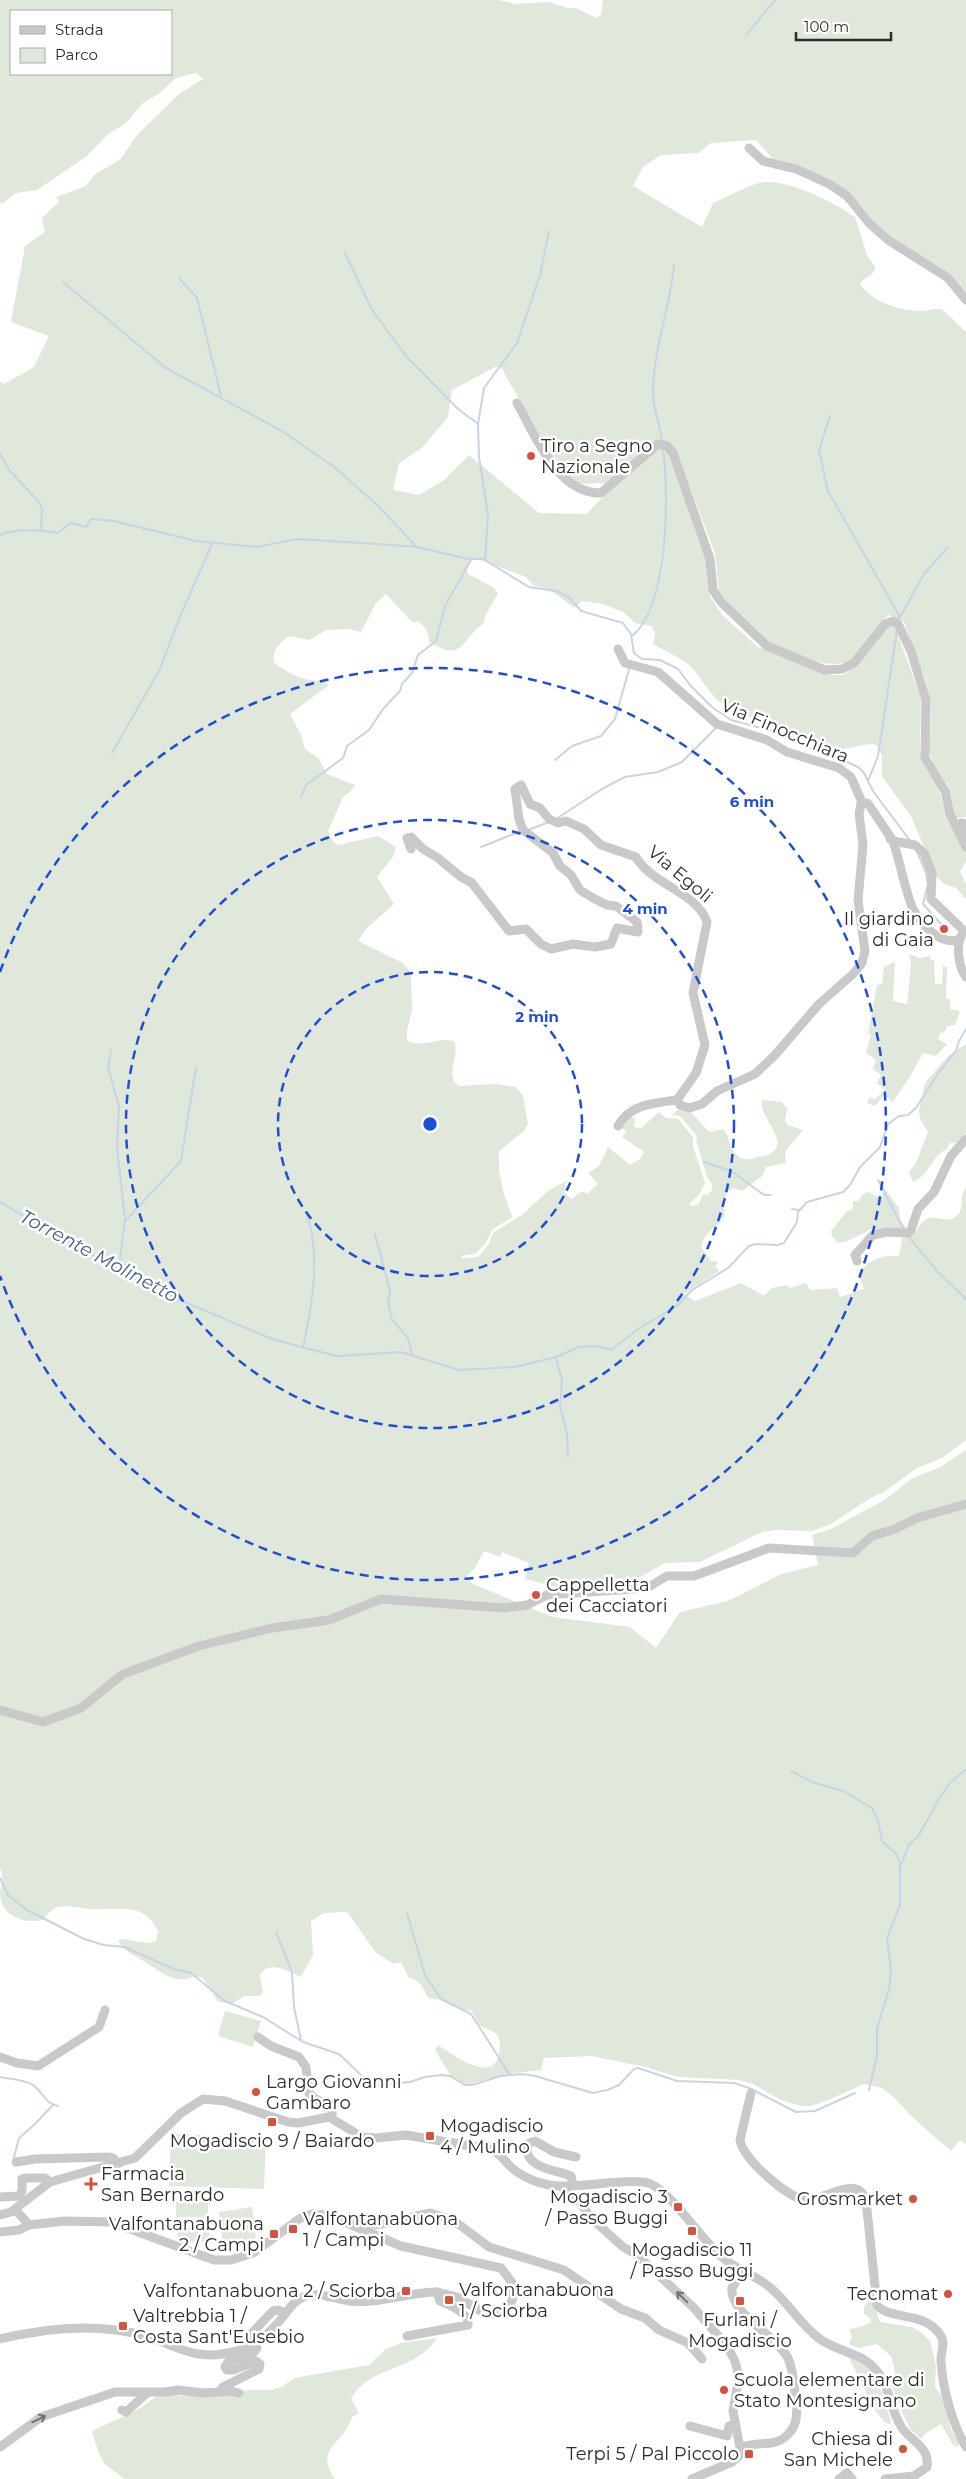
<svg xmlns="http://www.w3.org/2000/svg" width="966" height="2479" font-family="Montserrat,sans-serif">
<rect width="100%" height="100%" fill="#fff"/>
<path fill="#dfe8db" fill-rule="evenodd" d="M0,0H498L515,4L548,2L568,8H576L597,18L601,15L603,0H966V293L881,232L859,203L774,160L756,140L711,143L698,153L661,155L643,167L633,186L702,227L713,203C728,197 744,187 759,183C786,177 834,203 855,217L867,255L875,267C875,277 863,276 860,284C873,303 901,311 922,311C929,311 935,308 942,309L966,332V817L956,818L948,786L936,769L929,752L931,710L926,682L904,622L889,615C873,627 866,647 852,659C836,672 792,656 775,646C755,636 736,613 722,596L719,591L715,553L676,451L658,441L609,483L575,484L555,463L501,367H495L452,390L448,417L422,448L399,463L393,490L419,495L444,480L469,455L539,513L586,514L650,451L661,447L668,451L707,557L710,597L723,616L758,647L830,675H843L857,666L885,626L890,625L895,627L921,698L920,749L922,762L938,787L947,818L966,850V862L960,871L966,884V899L956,888L944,884L936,876L912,818L882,776V755L876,745C863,742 855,749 842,749C822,748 748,718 728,707C710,698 703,678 689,665C680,657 664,651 653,644L655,633L651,626L635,623L623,612L603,604L582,601L574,608C562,599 550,587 534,586L526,577L475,558L471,560L467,569L468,574L493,587L498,593L485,616L484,623C459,641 464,663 429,642C429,633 426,626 418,621L413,623L386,594L376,603L361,632L350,629L327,630L309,640L290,636C280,642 272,650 274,662C281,669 296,677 306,679C315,682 321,679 329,685L290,714L301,735L305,749L319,759L327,774L355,785L351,791L343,797L328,831L333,842L338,845L378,836L396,847L393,857L377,877L394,904L367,928L358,941L403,963L411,973L412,1009L407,1031V1041C423,1048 439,1037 454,1041C460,1055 447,1068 455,1083L459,1086L497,1084L516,1087L523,1096L528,1124L524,1131L499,1151C497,1170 504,1200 513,1217L493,1229L485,1244L475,1254L461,1256L462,1258L478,1257L489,1244L493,1233L523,1214L548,1191L568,1180L565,1185L567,1188L564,1192L571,1199L583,1191L587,1194L598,1184L588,1173L599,1166L608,1147L630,1165L640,1159L644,1152L622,1137L627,1131L621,1128L633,1112L632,1118H635L634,1127L641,1128L659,1112L666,1118L678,1119L693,1137V1146L705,1183L699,1195L689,1204L692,1206L699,1204L703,1194L707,1195L712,1190V1184L707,1177L697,1144L696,1135L680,1116L672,1115L679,1109L690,1111L707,1130L711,1132L723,1129C730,1136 729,1150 738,1156C744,1161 750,1160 757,1157C761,1156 765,1156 768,1155C794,1143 758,1118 762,1100L782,1102L787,1109L785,1121L787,1125L803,1130L785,1152L786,1163L766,1167L762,1176L742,1191L734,1188L727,1192L723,1204L725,1216C716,1230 706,1229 701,1247L712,1262L715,1260L718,1264L715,1266L719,1271L684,1294L695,1301L741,1283L764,1296L772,1288L787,1285L790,1288L806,1283L810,1290L837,1288L840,1297L864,1289L859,1276C864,1260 884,1254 899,1256L902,1238C917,1239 917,1222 929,1218C939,1215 949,1226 959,1213C964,1206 959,1197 966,1187V1440L942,1458L917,1468L884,1492L872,1497L831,1524L812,1531L775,1530L762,1532L700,1562L665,1563L640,1577L590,1587L564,1589L525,1579L529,1563L502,1552L500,1557L484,1551L475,1568L466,1577L473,1584L553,1617L630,1627L656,1648L680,1612L728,1601L781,1574L818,1565L812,1535L831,1529L886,1499L911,1479L940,1467L966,1450V2144L960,2140L951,2151L911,2116L895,2098L882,2088L874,2086L864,2084L826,2101L811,2106H801L781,2100L753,2084L738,2080L678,2077L645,2067L592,2056L544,2058L541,2070L508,2074L465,2085L451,2076L435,2050L438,2045C449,2052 491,2084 498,2057C500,2050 501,2041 497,2034L479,2025L472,2011L461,2009L442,2000L429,1998C421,1989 423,1980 409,1978L401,1962L394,1964L376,1953L348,1913L345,1912L324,1913L311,1921L313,1955L301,1977C288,1972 269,1959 260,1975L263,1992L260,1996H244L233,2003L218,2002L203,1978L195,1976C176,1987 158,1970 142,1960C133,1954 123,1951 118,1940L122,1939L148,1943L156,1941L158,1931C144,1900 116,1911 89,1909C79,1908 67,1905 58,1907C51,1909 47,1915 43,1920C25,1924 2,1917 0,1895C0,1885 5,1878 0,1868V382L4,384L34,367L49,336L11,322L25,246L45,232L42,218L59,202L56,197L86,186L94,175L121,159L136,136L179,94L203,79L196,73L176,78L160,93L143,103L126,123L107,135L87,156L37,190L16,193L2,204L0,202ZM11,11H171V74H11Z
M909,954L920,958L930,956L931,960H934L935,984H942L943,966L947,967L946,999H950V1009L960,1011L955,1025L947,1026L944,1033L941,1032L938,1039L947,1044L936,1056L923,1053L912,1073L893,1102L884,1095L875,1106L867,1103L870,1097L875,1099L885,1090L877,1083L881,1075L873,1069L876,1060L866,1053L871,1035L868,1033L877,985L882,984L884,967L895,962L893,1001L907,1004L911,964Z
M966,1044V1133L957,1143H950L947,1149C932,1155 929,1176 913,1182L909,1172L916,1163L928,1132L920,1119L919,1111L925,1083L948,1056Z
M879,1181L899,1208L900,1219L906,1228L872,1229L845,1242L838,1243L832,1236L831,1231L846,1212L853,1209V1201H858L864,1193L869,1192L877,1197H882L883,1192Z
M225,2011L261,2021L253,2047L218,2036Z
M171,2134L266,2137L264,2189L169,2186Z
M176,2201H208V2217H176Z
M252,2207L254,2222L221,2227L219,2212Z
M254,2224L256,2239L223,2244L221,2229Z
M209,2226L210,2242L179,2243L177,2228Z
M870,2298L873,2299L880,2322L912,2327L922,2333L930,2341L936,2366L935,2387L943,2398L951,2430L959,2443V2447L953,2445L941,2424L926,2433L921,2439L910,2429L902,2412L891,2383L895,2371L891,2356L877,2344L859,2348L851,2345L849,2343L852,2337L849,2329L861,2327L871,2322V2319L864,2314V2307Z
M437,2338C417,2372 368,2365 351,2399L359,2413L352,2417C345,2443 313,2448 335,2479H124C118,2473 110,2469 105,2464C101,2460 93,2437 92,2431L137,2410L156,2397L173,2395L212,2397L249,2390H271L282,2387L294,2378L369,2365L386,2349L401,2343Z
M849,2358C872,2363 880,2385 886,2405C887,2412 891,2417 891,2424L885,2423L876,2412Z"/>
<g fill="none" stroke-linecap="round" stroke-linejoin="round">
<path stroke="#c8d4e6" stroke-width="2" d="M746,35L775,0
M345,253L372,310L406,356L458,409L477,423
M179,278L197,298L221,396
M63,282L166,368L282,431L333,466L376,504L417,547
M830,416L819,450L828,491L899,615L898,620
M662,442C661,426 653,409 653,393C653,349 670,309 674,265
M0,454L9,470L39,502L42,508L41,529
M0,535C14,528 42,530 58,533L70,523L86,527L91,519L114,521L196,541L257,547L296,539L393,545L417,547L468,559H483L529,587L556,591L570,598L581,611L623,623L631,634L634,653L642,659L660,660L678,669L690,685L713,708L731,720L780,733L803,746L832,755L858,767L864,773L873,791L911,842
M485,560L488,515L479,457L478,424L484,388L517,343L540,275L549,231
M898,621L924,574L948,547
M632,636C669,606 669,495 663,449
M112,753L159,671L181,614L212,544
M555,760L572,746L601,736L615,719L630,666
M868,781L878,756L897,630
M301,797L306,785L343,758L347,746L369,730L383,709L400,691L402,684L412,673L418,655L436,641L445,606L471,560
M556,819L602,789L625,777L658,772L682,762L717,727
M528,830L549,822
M481,847L521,831
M917,852L926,872L928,884L923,904L941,924
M111,1050L108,1068L119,1106L117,1148L125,1218L119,1268
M704,1162L731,1171L764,1195H771
M878,1180L904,1230
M0,1202L147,1286L270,1338L305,1348L337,1356L401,1352L459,1370L515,1367L556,1357L579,1347L595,1346L611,1350L638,1329L678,1305L692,1290L728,1268L749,1246L755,1244L778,1245L784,1243L797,1222L798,1212L807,1202L843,1192L850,1185L860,1167L880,1147L888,1124L899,1116L908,1115L916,1108L939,1072L956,1051L959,1041L966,1029
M792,1209L799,1210
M126,1220L181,1161L196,1067
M375,1234L390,1291L388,1303L392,1320L408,1338L412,1355
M908,1236L937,1271L966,1299
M303,1347C312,1306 321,1256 307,1215
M556,1358L562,1380L560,1406L567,1433L568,1456
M791,1771L812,1782L843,1791L872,1808L878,1820L882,1841L896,1854L900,1862V1905L887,1938L891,1970L889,1989L877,2029V2055L869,2090
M901,1865L909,1845L919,1835L939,1799L950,1783L966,1769
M0,1878L8,1895L27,1910L84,1939L104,1945L124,1947L174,1969L191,1973L225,2001L263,2017L303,2042L339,2054L363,2077L376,2085L410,2082L425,2077L442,2075L450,2076L465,2085H472L501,2076L522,2074L535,2076L593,2093L607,2090L619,2085L634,2069L638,2068L677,2081L734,2083L749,2088L796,2112L815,2111L855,2093
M407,1913L425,1975L441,1999L471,2014L510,2075
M276,1932L292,1972L294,2007L301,2040
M0,2077C10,2079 22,2079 31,2084C43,2090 43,2103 58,2106
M14,2157L19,2138L34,2125L53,2105"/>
<path stroke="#c9c9c9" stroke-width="9" d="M749,148L763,161L796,169L829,184L847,196L870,224L888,240L948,278L966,300
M517,403C536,436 557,494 601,493L658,444L667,446L673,453L710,559L713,590L721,602L767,646L825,670L842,669L854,663L885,624L893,621L898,624L911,651L926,700L925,758L945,791L950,814L966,847
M618,649L625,663L658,672L717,724L767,740L787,752L839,768L851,777L861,800
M965,834L961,823L966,824
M890,839L893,841C900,861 905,891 913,909C921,925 940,945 959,940
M411,849L407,838L411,837L423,849L438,858L461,877L472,883L509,931L526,929L541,944L551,949L573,944L595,947L611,944L617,928L638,932L637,922L616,906L607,905L593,898L580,890L571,875L560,866L553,853L523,830L519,819L515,789L521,785L530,804L540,808L549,819L558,823L566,821L584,829L601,845L636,857C651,884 698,893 707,922L693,993L705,1045L696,1073L677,1100L680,1105L689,1108L702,1104L717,1091L755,1074L775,1055L819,1004L853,974L862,963L865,951L858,900L863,845L859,814L861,804L867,803L869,805L893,841L915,845L924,853L932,873L931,899L960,927
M966,930C954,939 958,966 966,977
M618,1126C630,1104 654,1103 677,1100
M857,1261L855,1255L873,1235L886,1232L908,1233L911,1230L918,1209L934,1192L951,1156L966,1139
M0,1710L43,1722L81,1708L123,1674L199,1646L272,1628L329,1620L381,1599L504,1608L527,1605L547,1595L647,1588L667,1576H694L769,1548L853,1553L872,1536L895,1529L917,1518L966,1504
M258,2037L271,2046L299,2057L306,2067L309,2093L314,2098L332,2108V2118
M0,2057L17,2063L38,2066L99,2027L105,2010
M751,2093L740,2140C743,2159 786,2196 804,2200C823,2203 856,2172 866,2200L877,2305C890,2321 925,2310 941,2336C946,2344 940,2353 941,2362C943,2390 952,2423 966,2447
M16,2162L35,2159L108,2157L113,2158L118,2164
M560,2186L578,2200L591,2218L623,2247L636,2254L694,2308L727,2346L735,2361L739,2377L733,2411L740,2448L739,2456L732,2462L692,2479
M573,2186L571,2176C559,2170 526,2169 527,2148C528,2143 531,2142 535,2141L554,2152L576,2157
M0,2197L19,2196L22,2191V2179L25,2178H45L50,2182
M0,2215L11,2212L50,2182L135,2158L181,2113L203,2099L225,2101L288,2122L298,2123L329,2117L362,2137L376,2138L406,2135L489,2149C501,2153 503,2160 512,2168C521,2176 537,2183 549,2185C574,2190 635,2176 651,2184C672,2194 702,2240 722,2257C735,2269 753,2274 767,2285C787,2300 799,2324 820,2339C838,2352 861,2352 876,2370C890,2386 890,2410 902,2428C912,2442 930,2447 927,2467L914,2476L885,2479
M350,2221L370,2225L382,2224L430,2213L453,2220L489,2247L564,2270L621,2309L645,2318L659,2330L688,2343L702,2359
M0,2232L19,2230L29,2225
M249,2336L273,2311L278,2310L285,2313
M407,2336L468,2325V2320C462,2310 451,2305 440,2301L437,2292
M0,2339C45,2328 97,2323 142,2335C170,2343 192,2359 222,2354C248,2351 266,2338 282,2318C289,2309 295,2299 306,2296C319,2292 332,2298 344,2300C375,2306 406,2292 437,2292L457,2297L486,2314L499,2313L505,2309L511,2303L514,2294L513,2284L501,2268L401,2246L328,2215L312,2214L299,2219L255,2252L231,2260H214L111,2222L65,2221L29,2225L15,2209
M220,2391L223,2387L259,2369L260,2364L256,2361L233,2370H227L225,2367L228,2362L254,2352L257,2348L255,2344
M122,2410L126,2412L148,2392
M690,2426L727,2436L729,2426L735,2423
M0,2447L41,2417L115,2392H165L178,2390L204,2393L231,2391L239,2393
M740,2448C754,2441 772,2447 784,2438C797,2428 798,2415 796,2400C794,2386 794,2371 788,2358C777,2336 729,2313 732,2288L737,2280L748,2273
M839,2479L847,2473L852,2479"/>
</g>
<defs><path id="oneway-shaft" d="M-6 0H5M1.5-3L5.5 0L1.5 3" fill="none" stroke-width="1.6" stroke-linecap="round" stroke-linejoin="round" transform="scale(1.25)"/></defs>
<g stroke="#737373">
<use href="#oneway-shaft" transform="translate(682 2297) rotate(-136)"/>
<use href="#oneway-shaft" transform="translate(39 2419) rotate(-26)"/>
</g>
<g fill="none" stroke="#1d4ed8" stroke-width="2.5" stroke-dasharray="9 6">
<circle cx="430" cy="1124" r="152"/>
<circle cx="430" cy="1124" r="304"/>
<path d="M0 972A456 456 0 1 1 0 1276"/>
</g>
<g fill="#d2543f" stroke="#fff" stroke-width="2">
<circle cx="531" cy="456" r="5"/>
<circle cx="944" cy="929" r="5"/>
<circle cx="536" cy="1595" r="5"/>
<circle cx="256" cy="2092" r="5"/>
<rect x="267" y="2117" width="10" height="10" rx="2.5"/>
<rect x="425" y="2131" width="10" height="10" rx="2.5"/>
<path d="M88.5 2176.5h5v5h5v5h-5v5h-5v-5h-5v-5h5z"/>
<circle cx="913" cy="2199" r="5"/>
<rect x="673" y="2202" width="10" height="10" rx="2.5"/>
<rect x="288" y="2224" width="10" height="10" rx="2.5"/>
<rect x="687" y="2226" width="10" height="10" rx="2.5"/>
<rect x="269" y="2229" width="10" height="10" rx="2.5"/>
<rect x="401" y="2286" width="10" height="10" rx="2.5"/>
<circle cx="948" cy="2294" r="5"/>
<rect x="444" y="2295" width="10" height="10" rx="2.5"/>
<rect x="735" y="2296" width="10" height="10" rx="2.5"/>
<rect x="118" y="2321" width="10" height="10" rx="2.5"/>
<circle cx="724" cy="2390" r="5"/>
<circle cx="903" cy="2449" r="5"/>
<rect x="744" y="2449" width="10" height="10" rx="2.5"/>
</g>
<g text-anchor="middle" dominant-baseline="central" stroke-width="5" stroke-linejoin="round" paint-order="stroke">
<g font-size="18" fill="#2c2c2c" stroke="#fff" text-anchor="start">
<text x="541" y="446">Tiro a Segno<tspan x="541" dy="21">Nazionale</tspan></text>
<text x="934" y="919" text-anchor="end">Il giardino<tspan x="934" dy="21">di Gaia</tspan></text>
<text x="546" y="1585">Cappelletta<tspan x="546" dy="21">dei Cacciatori</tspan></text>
<text x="266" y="2082">Largo Giovanni<tspan x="266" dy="21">Gambaro</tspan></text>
<text x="440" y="2126">Mogadiscio<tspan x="440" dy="21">4 / Mulino</tspan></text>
<text x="272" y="2141" text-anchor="middle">Mogadiscio 9 / Baiardo</text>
<text x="101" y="2174">Farmacia<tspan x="101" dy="21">San Bernardo</tspan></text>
<text x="668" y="2197" text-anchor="end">Mogadiscio 3<tspan x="668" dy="21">/ Passo Buggi</tspan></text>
<text x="903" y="2199" text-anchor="end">Grosmarket</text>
<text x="303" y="2219">Valfontanabuona<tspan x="303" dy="21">1 / Campi</tspan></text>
<text x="264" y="2224" text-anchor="end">Valfontanabuona<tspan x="264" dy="21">2 / Campi</tspan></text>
<text x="692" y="2250" text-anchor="middle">Mogadiscio 11<tspan x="692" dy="21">/ Passo Buggi</tspan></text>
<text x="459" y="2290">Valfontanabuona<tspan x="459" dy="21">1 / Sciorba</tspan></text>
<text x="396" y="2291" text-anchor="end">Valfontanabuona 2 / Sciorba</text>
<text x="938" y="2294" text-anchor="end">Tecnomat</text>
<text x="133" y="2316">Valtrebbia 1 /<tspan x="133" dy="21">Costa Sant'Eusebio</tspan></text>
<text x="740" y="2320" text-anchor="middle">Furlani /<tspan x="740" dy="21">Mogadiscio</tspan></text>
<text x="734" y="2380">Scuola elementare di<tspan x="734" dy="21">Stato Montesignano</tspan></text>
<text x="893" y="2439" text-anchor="end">Chiesa di<tspan x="893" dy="21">San Michele</tspan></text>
<text x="739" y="2454" text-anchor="end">Terpi 5 / Pal Piccolo</text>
</g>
<g font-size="18" fill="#2c2c2c" stroke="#fff">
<text transform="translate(785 731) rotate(23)">Via Finocchiara</text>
<text transform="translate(680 874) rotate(40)">Via Egoli</text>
</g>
<g font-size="19" font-style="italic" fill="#435d85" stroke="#fff">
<text transform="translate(99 1256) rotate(28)">Torrente Molinetto</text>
</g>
</g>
<circle cx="430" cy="1124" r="8" fill="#1d4ed8" stroke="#fff" stroke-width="2.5"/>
<g font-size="15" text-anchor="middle" font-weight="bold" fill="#1d4ed8" stroke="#fff" stroke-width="5" stroke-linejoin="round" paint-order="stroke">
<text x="752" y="807">6 min</text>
<text x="645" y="914">4 min</text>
<text x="537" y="1022">2 min</text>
</g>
<rect x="10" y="10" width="162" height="65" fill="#ffffff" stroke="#ababab"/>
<rect x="20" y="26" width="25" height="8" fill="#c9c9c9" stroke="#ababab"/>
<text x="55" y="35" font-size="15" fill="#2c2c2c">Strada</text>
<rect x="20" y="48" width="25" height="15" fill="#dfe8db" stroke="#ababab"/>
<text x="55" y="60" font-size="15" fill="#2c2c2c">Parco</text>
<path d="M796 32v8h95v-8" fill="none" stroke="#2c2c2c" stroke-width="2.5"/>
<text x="804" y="32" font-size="15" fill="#2c2c2c" stroke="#ffffff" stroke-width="4" paint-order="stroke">100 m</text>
</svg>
